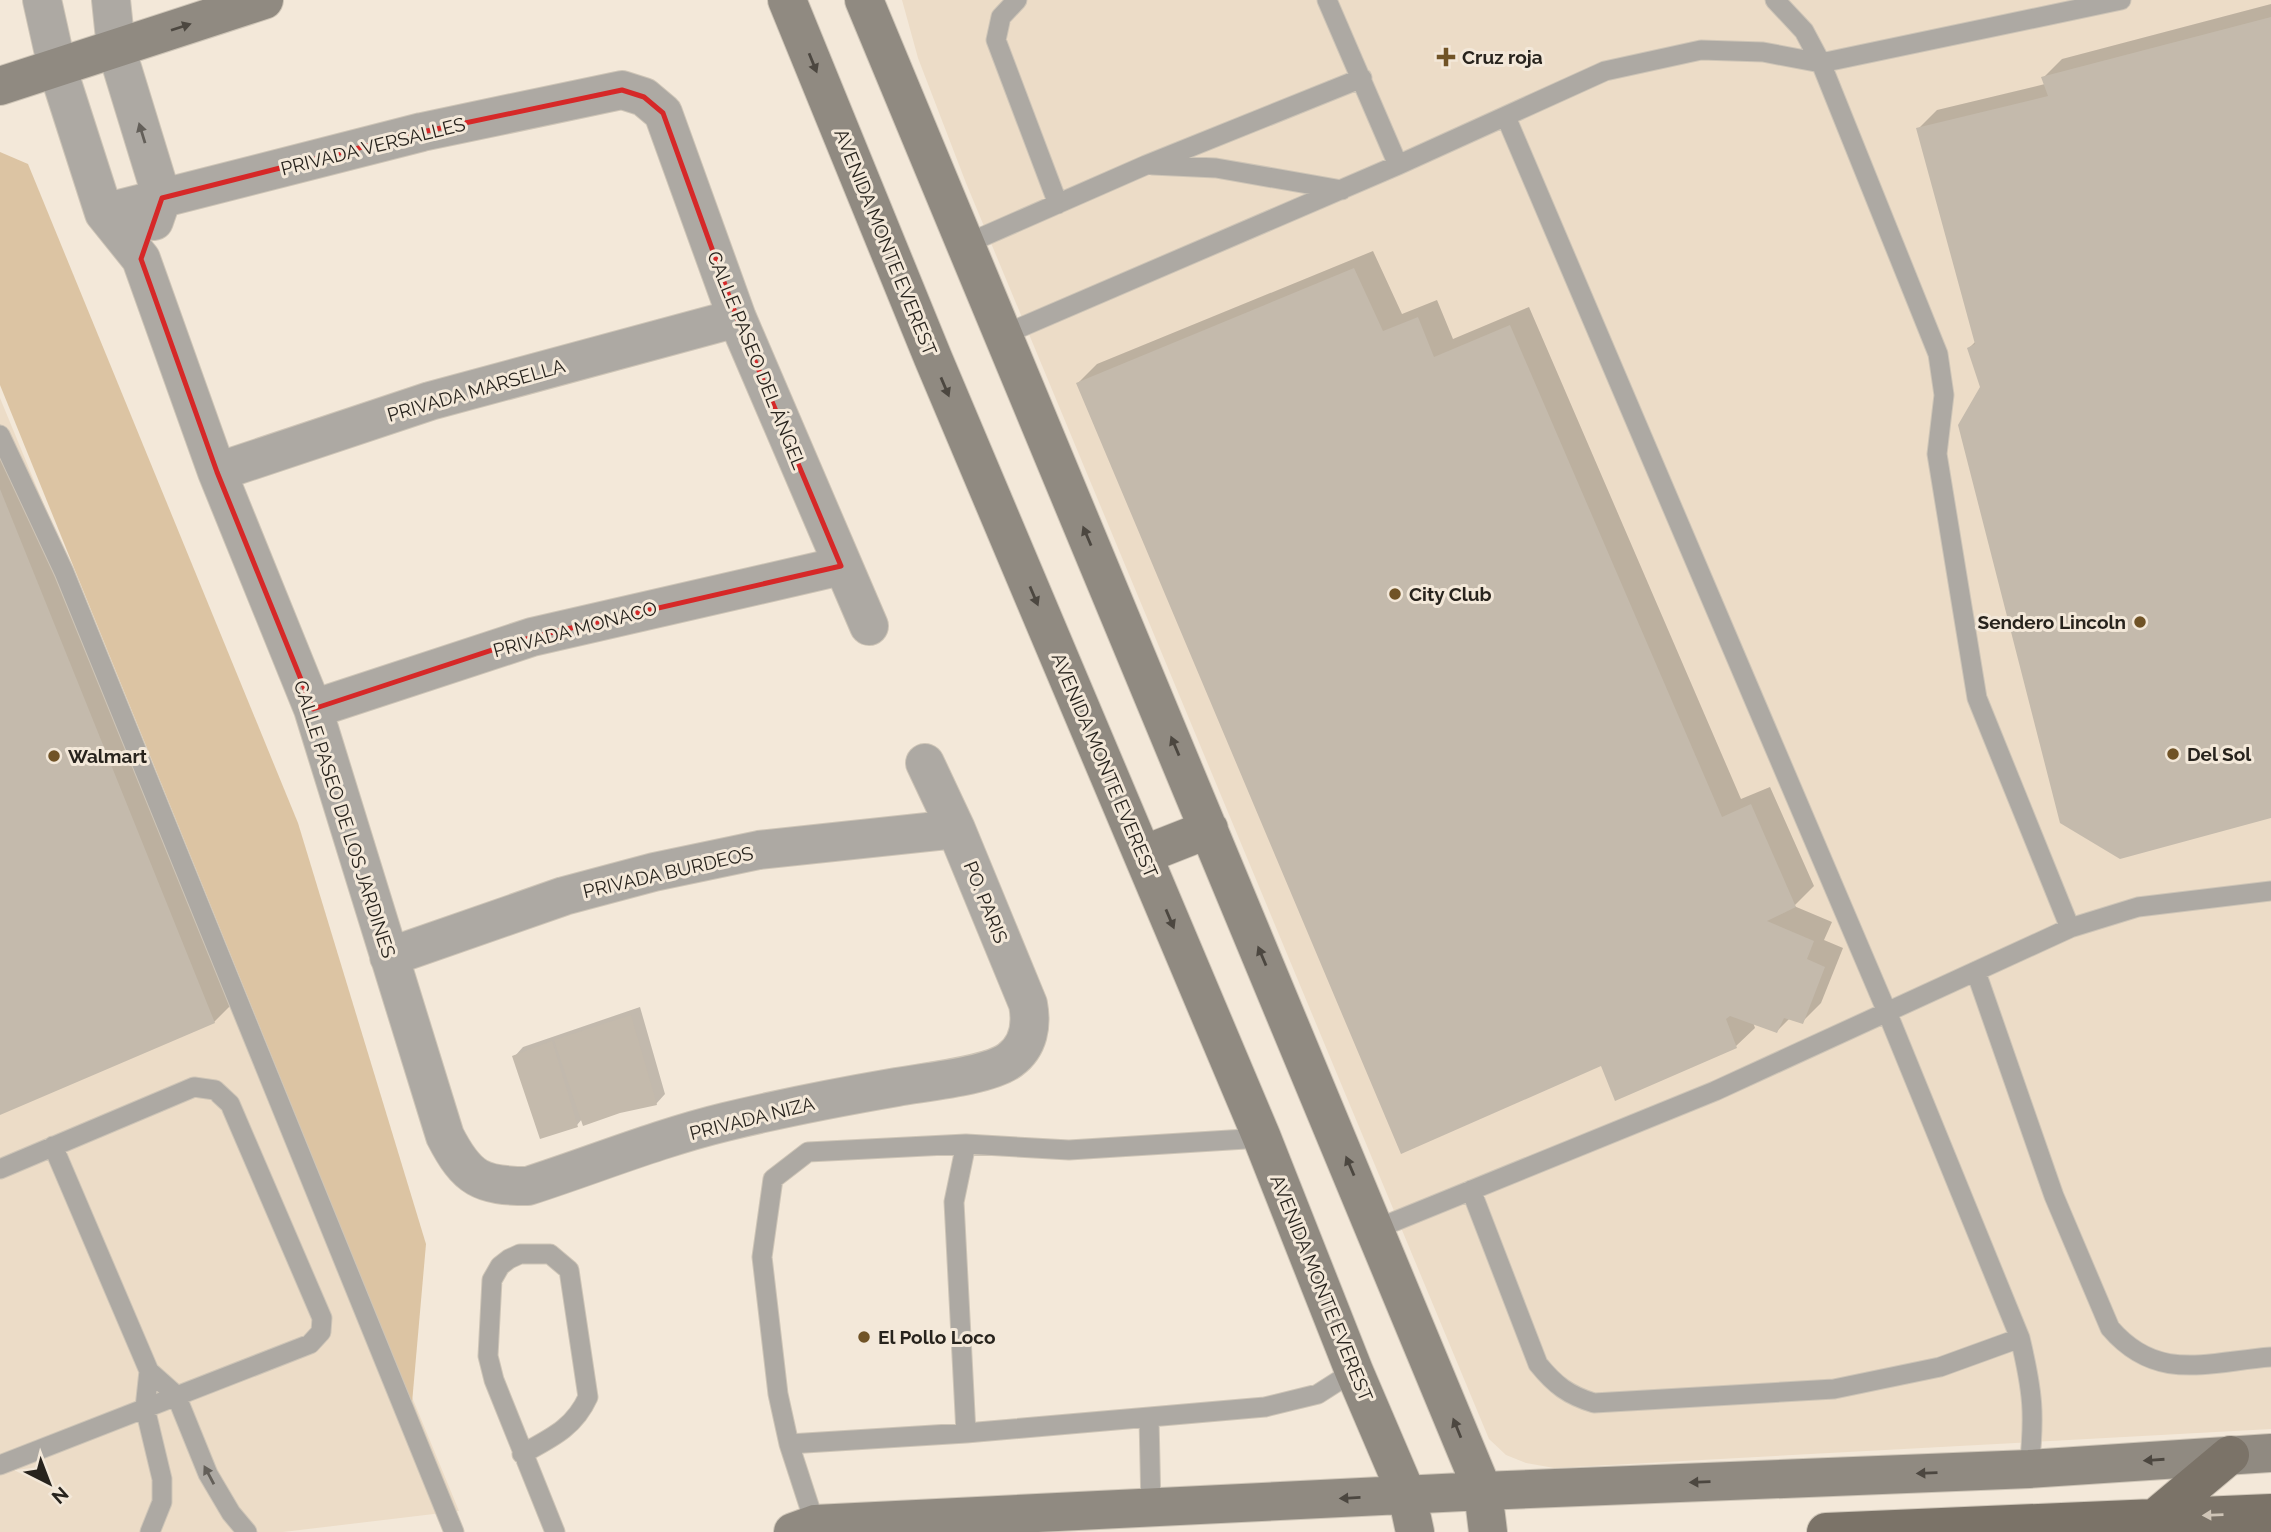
<svg xmlns="http://www.w3.org/2000/svg" width="2271" height="1532" font-family="Raleway,sans-serif">
<rect width="100%" height="100%" fill="#f3e8d9"/>
<path fill="#ecdcc7" d="M902,0H2271V1429L1554,1468L1526,1463L1506,1455L1489,1439L966,183L918,58Z
M0,398L459,1511L283,1532H0Z"/>
<path fill="#dcc4a3" d="M0,152L28,164L298,823L426,1244L412,1403L0,385Z"/>
<path fill="#0003" d="M2271,4V816L1982,388L1969,348L1976,341L1918,129L1937,110L2045,84L2043,78L2062,59Z
M1373,251L1402,314L1437,300L1453,339L1529,307L1741,799L1770,787L1814,886L1794,906L1832,922L1824,940L1843,948L1821,1003L1802,1022L1790,1018L1777,1031L1753,1022L1755,1028L1736,1046L1602,1064L1078,383L1097,364Z
M0,424L233,1003L214,1022L0,1113Z
M640,1007L665,1094L656,1104L582,1119L577,1125L514,1057L523,1047Z"/>
<path fill="#c4baac" d="M2271,17V818L2120,859L2060,823L1958,425L1980,387L1967,348L1975,344L1916,128L2048,96L2041,77Z
M1354,268L1383,331L1418,317L1434,357L1510,325L1722,817L1751,804L1796,907L1767,921L1814,941L1807,959L1825,967L1803,1024L1784,1018L1777,1033L1730,1016L1726,1019L1737,1048L1615,1101L1601,1066L1401,1154L1076,383Z
M0,489L215,1023L0,1115Z
M631,1015L657,1105L620,1113L583,1126L554,1040Z
M552,1041L578,1127L540,1139L512,1056Z"/>
<g fill="none" stroke-linecap="round" stroke-linejoin="round">
<g stroke="#cec5b7" stroke-width="21">
<path id="lane" d="M1017,0L1001,17L996,40L1058,204
M1327,0L1398,165
M1775,0L1804,31L1821,63
M1506,117L1887,1012L2020,1338C2033,1392 2035,1415 2029,1469
M1152,165L1216,168L1342,190
M966,244L1146,165L1362,78
M1003,335L1398,165L1605,71L1701,50L1763,52L1821,63
M0,435L64,572L454,1532
M2070,928L1977,698L1937,454L1944,395L1938,354L1821,63L2121,0
M1976,972L2054,1196L2110,1328C2157,1383 2207,1362 2271,1357
M966,1144L954,1202L966,1433
M53,1146L149,1371L176,1395L208,1474L231,1513L247,1532
M0,1169L194,1087L215,1090L230,1104L322,1318L321,1332L310,1344L0,1465
M1471,1190L1538,1364C1555,1385 1568,1395 1594,1403L1834,1389L1940,1367L2020,1338
M1376,1229L1715,1091L2070,928L2138,907L2271,891
M149,1371L145,1408L162,1479V1502L150,1532
M1149,1418L1151,1508
M789,1444L966,1433L1265,1407L1318,1394L1354,1371
M522,1454C551,1438 574,1428 588,1397L569,1270L550,1254H520L509,1259L500,1266L492,1280L488,1356L494,1380L555,1532
M815,1524L789,1444L778,1394L762,1257L773,1179L808,1152L966,1144L1069,1150L1262,1138"/>
</g>
<g stroke="#cec5b7" stroke-width="40">
<path id="street" d="M42,0L57,67L104,213L141,259L217,472L313,709L445,1136C467,1179 481,1186 528,1186C593,1165 659,1138 725,1122C782,1108 839,1097 897,1087C924,1082 989,1076 1010,1060C1029,1046 1032,1025 1028,1004L956,829L925,763
M111,0L116,48L162,198L154,221
M104,213L422,132L622,90L644,97L663,113L737,318L869,626
M217,472L430,401L737,318
M313,709L532,637L841,566
M389,957L564,896L654,872L759,850L956,829"/>
</g>
<g stroke="#cec5b7" stroke-width="40">
<path id="secondary" d="M787,0L933,358L1262,1138L1354,1371L1407,1495L1415,1532
M864,0L1483,1491L1488,1532
M0,86L264,0
M1143,855L1209,829
M793,1532L815,1524L1483,1491L2029,1469L2271,1453"/>
</g>
<g stroke="#cec5b7" stroke-width="40">
<path id="primary" d="M2156,1517L2230,1455
M1826,1532L2271,1513"/>
</g>
<use href="#lane" stroke="#ada9a3" stroke-width="19"/>
<use href="#street" stroke="#ada9a3" stroke-width="38"/>
<use href="#secondary" stroke="#908a81" stroke-width="38"/>
<use href="#primary" stroke="#7b7368" stroke-width="38"/>
</g>
<defs><path id="oneway-solid" d="M-6-.8H1V-3.2L6.5 0L1 3.2V.8H-6Z" transform="scale(1.75)"/></defs>
<g fill="#4c4740">
<use href="#oneway-solid" transform="translate(181 27) rotate(-18)"/>
<use href="#oneway-solid" transform="translate(813 63) rotate(68)"/>
<use href="#oneway-solid" transform="translate(945 387) rotate(67)"/>
<use href="#oneway-solid" transform="translate(1087 536) rotate(-113)"/>
<use href="#oneway-solid" transform="translate(1034 596) rotate(67)"/>
<use href="#oneway-solid" transform="translate(1175 746) rotate(-113)"/>
<use href="#oneway-solid" transform="translate(1170 919) rotate(67)"/>
<use href="#oneway-solid" transform="translate(1262 956) rotate(-113)"/>
<use href="#oneway-solid" transform="translate(1350 1166) rotate(-113)"/>
<use href="#oneway-solid" transform="translate(1457 1428) rotate(-112)"/>
<use href="#oneway-solid" transform="translate(2154 1460) rotate(176)"/>
<use href="#oneway-solid" transform="translate(1927 1473) rotate(178)"/>
<use href="#oneway-solid" transform="translate(1700 1482) rotate(178)"/>
<use href="#oneway-solid" transform="translate(1350 1498) rotate(177)"/>
</g>
<g fill="#635f59">
<use href="#oneway-solid" transform="translate(142 133) rotate(-107)"/>
<use href="#oneway-solid" transform="translate(209 1475) rotate(-118)"/>
</g>
<use fill="#cfc5b7" href="#oneway-solid" transform="translate(2213 1515) rotate(178)"/>
<path fill="none" stroke="#d62828" stroke-width="5" stroke-linejoin="round" d="M622,90L644,97L663,113L737,318L841,566L532,637L313,709L217,472L141,259L162,198L422,132Z"/>
<g fill="#705326" stroke="#f3e8d9" stroke-width="2.5">
<path d="M1442.5 46.5h7v7h7v7h-7v7h-7v-7h-7v-7h7z"/>
<circle cx="1395" cy="594" r="7"/>
<circle cx="2140" cy="622" r="7"/>
<circle cx="2173" cy="754" r="7"/>
<circle cx="54" cy="756" r="7"/>
<circle cx="864" cy="1337" r="7"/>
</g>
<g text-anchor="middle" dominant-baseline="central" stroke-width="6" stroke-linejoin="round" paint-order="stroke">
<g font-size="19" font-weight="bold" fill="#27231d" stroke="#f3e8d9" text-anchor="start">
<text x="1462" y="57">Cruz roja</text>
<text x="1409" y="594">City Club</text>
<text x="2126" y="622" text-anchor="end">Sendero Lincoln</text>
<text x="2187" y="754">Del Sol</text>
<text x="68" y="756">Walmart</text>
<text x="878" y="1337">El Pollo Loco</text>
</g>
<g font-size="19" fill="#27231d" stroke="#f3e8d9">
<text transform="translate(373 146) rotate(-14)">PRIVADA VERSALLES</text>
<text transform="translate(886 242) rotate(68)">AVENIDA MONTE EVEREST</text>
<text transform="translate(757 360) rotate(68)">CALLE PASEO DEL ÁNGEL</text>
<text transform="translate(476 390) rotate(-16)">PRIVADA MARSELLA</text>
<text transform="translate(575 629) rotate(-15)">PRIVADA MONACO</text>
<text transform="translate(1105 765) rotate(67)">AVENIDA MONTE EVEREST</text>
<text transform="translate(345 819) rotate(72)">CALLE PASEO DE LOS JARDINES</text>
<text transform="translate(668 872) rotate(-13)">PRIVADA BURDEOS</text>
<text transform="translate(986 902) rotate(68)">PO. PARIS</text>
<text transform="translate(752 1118) rotate(-14)">PRIVADA NIZA</text>
<text transform="translate(1322 1288) rotate(68)">AVENIDA MONTE EVEREST</text>
</g>
</g>
<g transform="translate(49 1483) rotate(138)" stroke="#f3e8d9" stroke-width="5" paint-order="stroke">
<path d="M0-5L12 26L0 18L-12 26Z" fill="#27231d"/>
<text y="-10" font-size="19" font-weight="bold" text-anchor="middle" fill="#27231d">N</text>
</g>
</svg>
